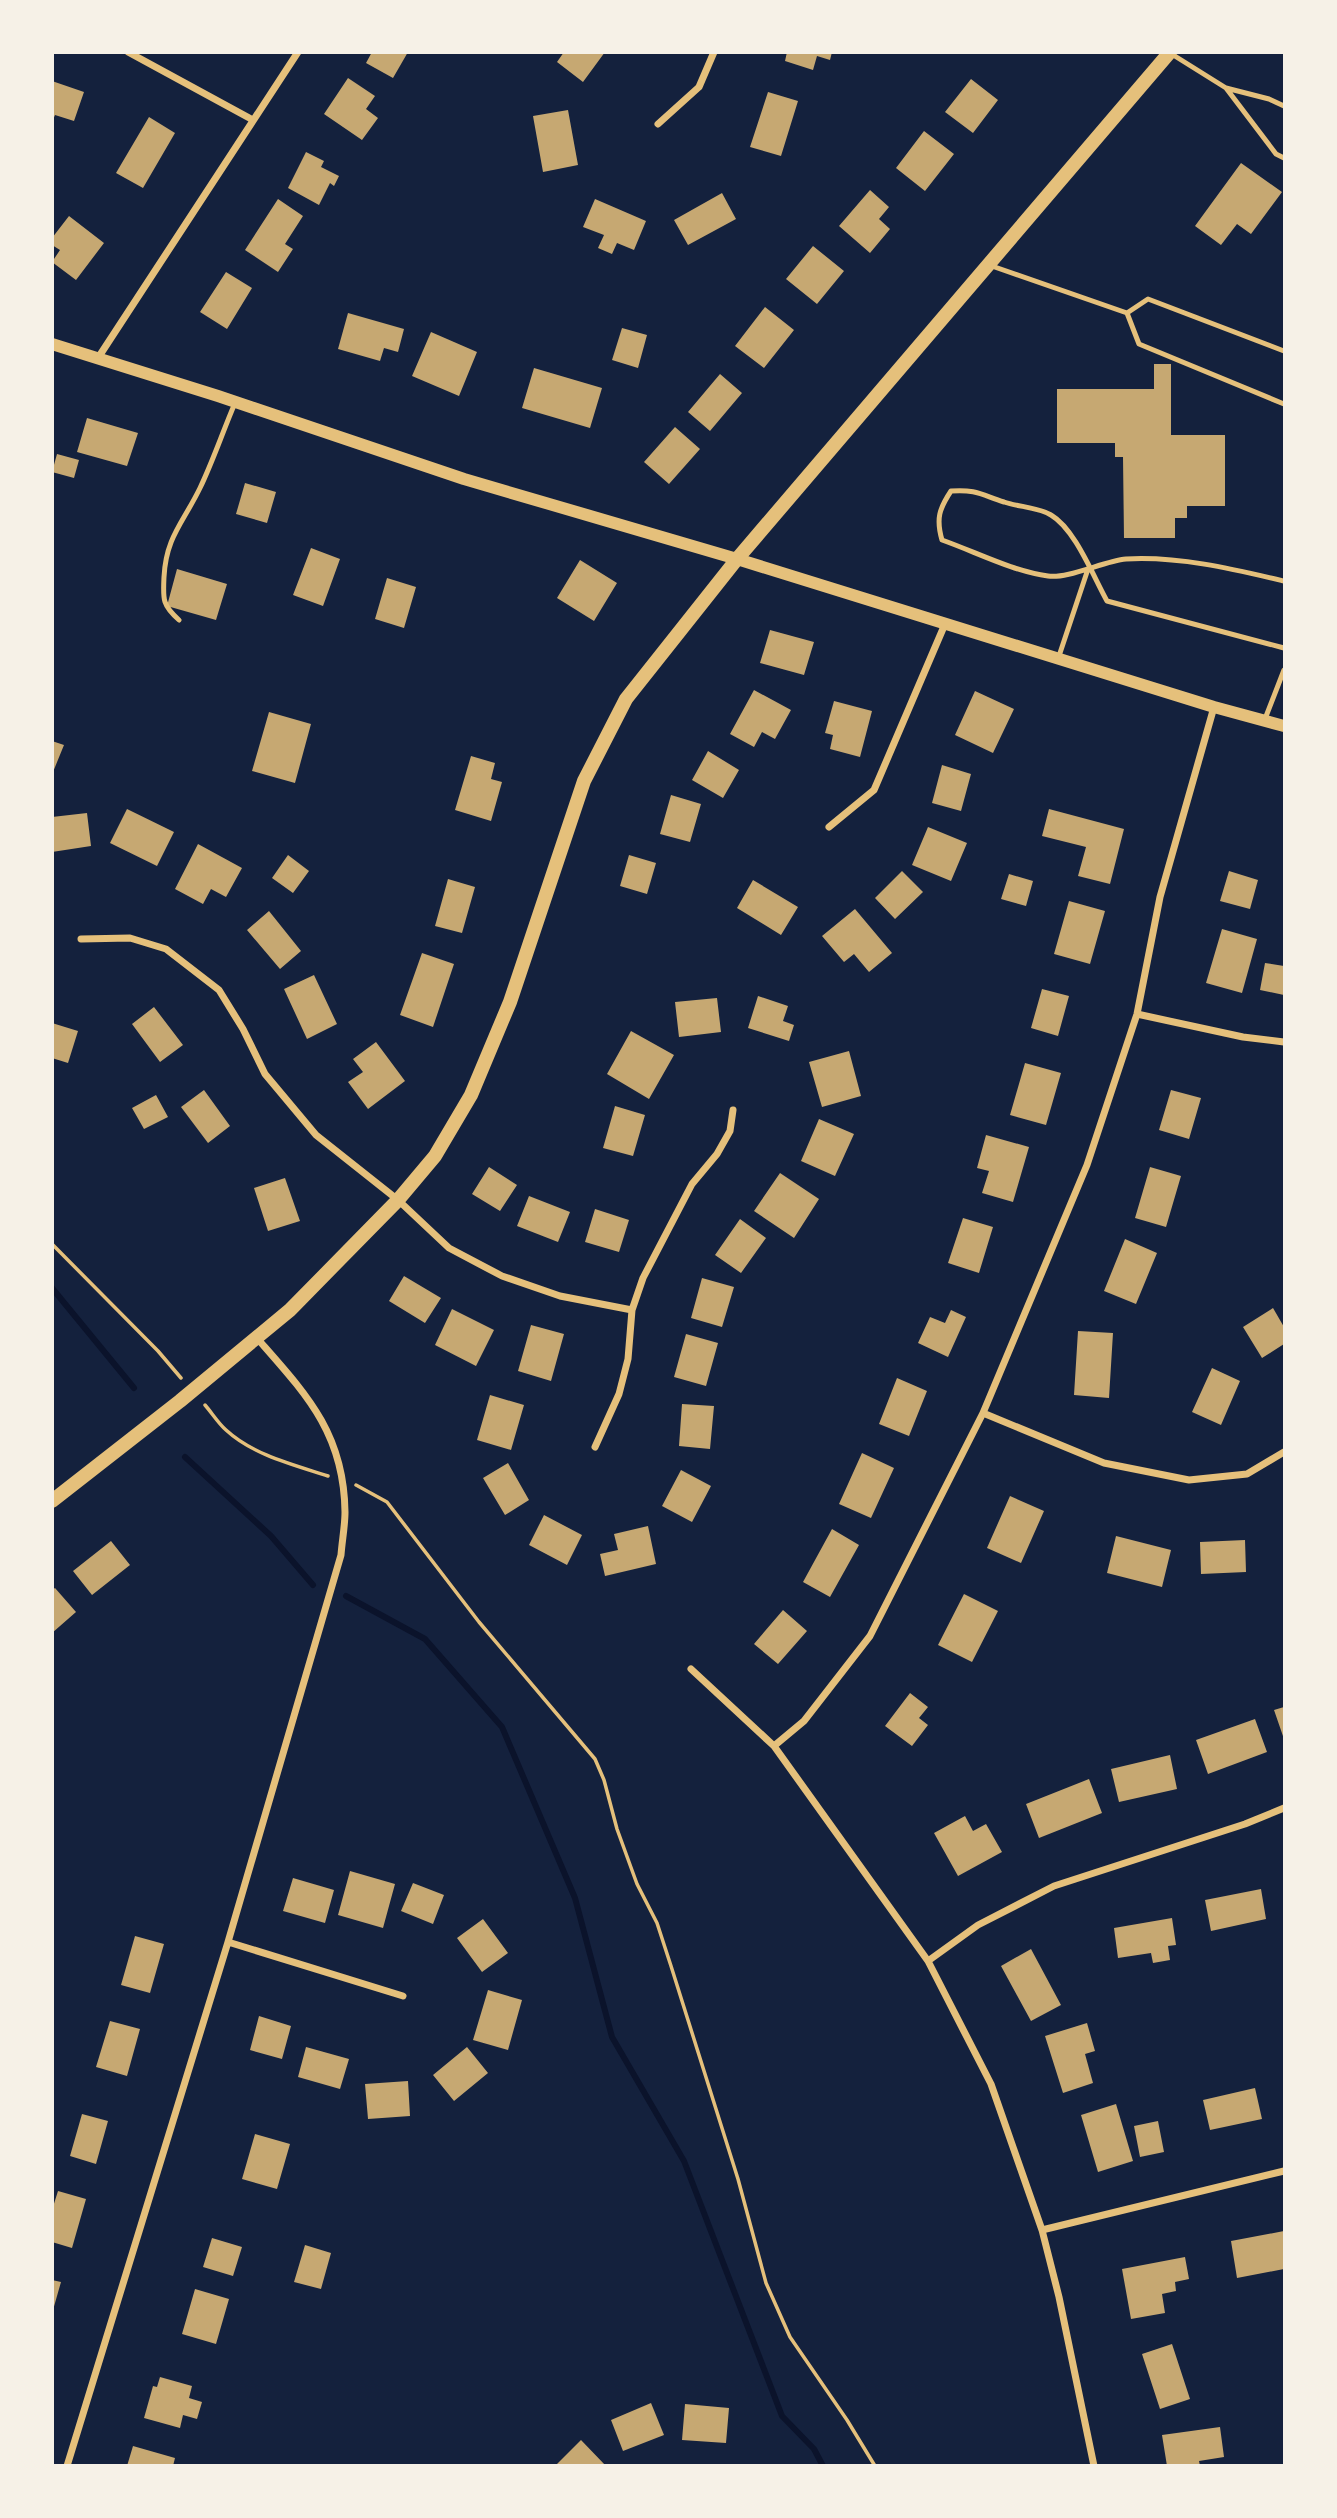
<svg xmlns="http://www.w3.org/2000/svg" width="1337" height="2518" font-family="Merriweather,serif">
<rect width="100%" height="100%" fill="#14213d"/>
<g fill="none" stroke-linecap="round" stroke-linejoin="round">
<path stroke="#0b132b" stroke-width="6" d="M52,1288L134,1388
M185,1457L271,1536L313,1585
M346,1596L425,1639L502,1727L575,1898L612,2037L684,2161L782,2416L814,2449L823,2466"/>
</g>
<path fill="#c6a872" d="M372,52H408L393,78L366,63Z
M564,52H605L583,82L557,62Z
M787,52H832L830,60L817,56L813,70L785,61Z
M348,78L375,96L366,109L378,118L362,140L324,114Z
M971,79L998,100L973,133L945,112Z
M52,81L84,92L74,121L55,115L52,122Z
M768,92L798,101L781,156L750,147Z
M568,110L578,165L543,172L533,116Z
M149,117L175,133L143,188L116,173Z
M924,131L954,154L925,191L896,168Z
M306,152L324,161L321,167L339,176L334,186L330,183L319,205L288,188Z
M1241,163L1282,192L1251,234L1237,224L1221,245L1195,226Z
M870,190L889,207L879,219L890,229L870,253L839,226Z
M722,193L736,219L688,245L674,220Z
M278,199L303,216L285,244L293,249L278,272L245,250Z
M595,199L646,221L634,250L617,243L612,254L598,248L604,235L583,227Z
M69,216L104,243L76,280L52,262L60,250L52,245V238Z
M813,246L844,271L817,304L786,279Z
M226,272L252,288L227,329L200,312Z
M765,307L794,330L764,368L735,346Z
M348,313L404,329L398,352L384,348L380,361L338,349Z
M622,328L647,335L638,368L612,360Z
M431,332L477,352L459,396L412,376Z
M1154,364H1171V435H1225V506H1187V518H1175V538H1124L1123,457H1115V443H1057V389H1154Z
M534,368L602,388L590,428L522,408Z
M720,374L742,393L710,431L688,412Z
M87,418L138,433L127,466L77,452Z
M675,427L700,449L669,484L644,462Z
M57,454L79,460L74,478L52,472Z
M245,483L276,492L267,523L236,514Z
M311,548L340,559L323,606L293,595Z
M580,560L617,583L594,621L557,598Z
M177,569L227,584L216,620L167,606Z
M387,578L416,587L404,628L375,619Z
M770,630L814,642L804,675L760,663Z
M754,690L791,710L775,739L762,732L754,747L730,734Z
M975,691L1014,709L993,753L955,735Z
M834,701L872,711L860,757L830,749L833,735L825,733Z
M269,712L311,724L295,783L252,771Z
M52,741L64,745L53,772H52Z
M708,751L739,770L723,798L692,780Z
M471,756L495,763L491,779L502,782L491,821L455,810Z
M942,765L971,774L961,811L932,803Z
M671,795L701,804L690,842L660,834Z
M127,809L174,832L157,866L110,843Z
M1049,809L1124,829L1110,884L1078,876L1086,847L1042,836Z
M87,813L91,846L52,852V817Z
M928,827L967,843L951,881L912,865Z
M198,844L242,868L226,897L211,889L203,904L175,889Z
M288,855L309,871L293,893L272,878Z
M629,855L656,863L647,894L620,886Z
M902,871L923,892L895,919L875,898Z
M1229,871L1258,880L1250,909L1220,901Z
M1009,874L1033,881L1026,906L1001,899Z
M448,879L475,887L462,933L435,926Z
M753,880L798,907L781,935L737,908Z
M1069,901L1105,911L1090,964L1054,954Z
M855,909L892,953L869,972L854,954L844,962L822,936Z
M269,911L301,951L280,969L247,930Z
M1222,929L1257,939L1242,993L1206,983Z
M422,953L454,964L433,1027L400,1015Z
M1265,963L1284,966V995L1260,990Z
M314,975L337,1024L307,1039L284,989Z
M1042,989L1069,996L1058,1036L1031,1028Z
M758,996L788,1006L783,1021L794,1025L789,1041L748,1028Z
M717,998L721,1032L679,1037L675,1002Z
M154,1007L183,1045L160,1062L132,1024Z
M52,1023L78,1031L68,1063L52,1058Z
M631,1031L674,1055L649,1099L607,1074Z
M376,1042L405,1081L368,1109L348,1082L363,1072L353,1059Z
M849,1051L861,1096L822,1107L809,1062Z
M1025,1063L1061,1073L1046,1125L1010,1115Z
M204,1090L230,1126L208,1143L181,1107Z
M1171,1090L1201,1098L1189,1139L1159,1130Z
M156,1095L168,1117L144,1129L132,1108Z
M615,1106L645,1115L633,1156L603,1148Z
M819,1119L854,1134L835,1176L801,1161Z
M986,1135L1029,1147L1013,1202L982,1193L989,1171L977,1168Z
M489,1167L517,1185L500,1211L472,1194Z
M1150,1167L1181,1176L1166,1227L1135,1218Z
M780,1173L819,1199L794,1238L754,1211Z
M285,1178L300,1221L268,1231L254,1188Z
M529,1196L570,1212L558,1242L517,1226Z
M595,1209L629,1220L619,1252L585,1242Z
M963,1218L993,1227L979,1273L948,1263Z
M740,1219L766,1238L741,1273L715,1255Z
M1125,1239L1157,1253L1136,1304L1104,1291Z
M404,1276L441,1298L425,1323L389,1301Z
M702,1278L734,1287L722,1327L691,1318Z
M1273,1308L1284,1327V1344L1262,1358L1243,1327Z
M452,1309L494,1330L476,1366L435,1345Z
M951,1310L966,1317L948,1357L918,1343L930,1317L945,1323Z
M531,1325L564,1334L551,1381L518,1371Z
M1078,1331L1113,1333L1109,1398L1074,1395Z
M686,1334L718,1343L706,1386L674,1377Z
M1212,1368L1240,1381L1221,1425L1192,1412Z
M897,1378L927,1391L909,1436L879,1424Z
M490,1395L524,1405L511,1450L477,1440Z
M682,1404L714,1406L710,1449L679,1446Z
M862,1453L894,1468L871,1518L839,1504Z
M508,1463L529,1500L505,1515L483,1478Z
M681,1470L711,1486L692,1522L662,1506Z
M1010,1496L1044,1511L1021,1563L987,1548Z
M544,1515L582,1535L567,1565L529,1545Z
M648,1526L656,1564L605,1576L600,1554L618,1550L614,1534Z
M832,1529L859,1545L830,1597L803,1582Z
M1116,1536L1171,1550L1162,1587L1107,1573Z
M1245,1540L1246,1572L1201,1574L1200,1542Z
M111,1541L130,1565L92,1595L73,1571Z
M55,1588L76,1612L52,1633V1590Z
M964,1594L998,1611L972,1662L938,1645Z
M783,1610L807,1631L778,1664L754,1644Z
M910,1693L928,1707L919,1718L928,1725L912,1746L885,1726Z
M1284,1707V1739L1274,1710Z
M1255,1719L1267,1752L1208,1774L1196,1740Z
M1170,1755L1177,1789L1119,1802L1111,1769Z
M1089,1779L1102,1813L1039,1838L1026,1804Z
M965,1816L973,1831L986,1824L1002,1852L958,1876L934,1833Z
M350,1871L395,1884L383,1928L338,1915Z
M293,1878L334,1890L325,1923L283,1911Z
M413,1883L444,1895L433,1924L401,1911Z
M1261,1889L1266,1919L1211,1931L1205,1900Z
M1172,1918L1176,1945L1168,1946L1170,1960L1153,1963L1151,1953L1118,1958L1114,1928Z
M483,1919L508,1953L482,1972L457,1938Z
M135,1936L164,1944L150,1993L121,1985Z
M1031,1949L1061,2005L1031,2021L1001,1966Z
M488,1990L522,2000L508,2050L473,2040Z
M259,2016L291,2026L282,2059L250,2050Z
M110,2021L140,2029L127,2076L96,2067Z
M1087,2023L1095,2051L1085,2054L1093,2083L1063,2093L1045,2036Z
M306,2047L349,2059L340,2089L298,2077Z
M467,2047L488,2073L454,2101L433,2075Z
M408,2081L410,2116L368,2119L365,2084Z
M1255,2088L1262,2119L1210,2130L1203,2100Z
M1116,2104L1133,2161L1098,2172L1081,2115Z
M82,2114L108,2121L96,2164L70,2156Z
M1158,2121L1164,2152L1140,2157L1134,2126Z
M255,2134L290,2144L277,2189L242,2179Z
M58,2191L86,2199L72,2248L52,2242V2210Z
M1284,2231V2269L1237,2278L1231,2241Z
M212,2238L242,2247L233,2276L203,2267Z
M305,2245L331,2253L321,2289L294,2282Z
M1185,2257L1189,2279L1175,2282L1176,2291L1162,2294L1165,2313L1131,2319L1122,2269Z
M52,2280L61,2282L53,2310H52Z
M195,2289L229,2299L216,2344L182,2334Z
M1172,2344L1190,2399L1160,2409L1142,2354Z
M160,2377L192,2386L189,2398L202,2402L197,2419L183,2415L180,2428L144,2418L153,2386L157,2387Z
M651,2403L664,2435L623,2451L611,2420Z
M685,2404L729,2408L726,2443L682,2440Z
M1220,2427L1224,2457L1199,2461L1200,2466H1167L1162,2435Z
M581,2440L606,2466H555Z
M133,2446L175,2458L173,2466H127Z"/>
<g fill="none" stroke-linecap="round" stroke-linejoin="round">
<path stroke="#e5c07b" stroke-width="3.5" d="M52,1244L158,1351L181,1378
M205,1405C212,1413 218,1423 226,1430C253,1455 294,1465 328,1476
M356,1485L387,1502L479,1622L595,1759L604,1780L617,1829L637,1884L657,1923L671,1966L738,2179L766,2283L790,2337L847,2420L875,2466"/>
<path stroke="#e5c07b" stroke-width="5" d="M1170,53L1226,88L1269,99L1284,106
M1226,88L1276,154L1284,158
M989,265L1127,313L1148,299L1284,351
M1127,313L1139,344L1284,404
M1284,581C1233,569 1179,556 1126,559C1104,561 1068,579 1048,576C1012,571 976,552 942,540C936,519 939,509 951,491C976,489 982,495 1004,502C1018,507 1038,507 1051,515C1075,529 1093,576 1107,601L1284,648
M179,620C162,605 163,599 164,577C166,537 183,523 200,488C213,461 223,431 235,403
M1058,659L1088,569
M1265,719L1284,670"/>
<path stroke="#e5c07b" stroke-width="7" d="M128,52L253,120
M658,124L699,87L714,52
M98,358L298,52
M829,827L874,790L945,624
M81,939L130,938L166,949L219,990L243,1029L265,1074L316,1135L398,1200L449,1248L502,1276L560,1296L632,1310
M1137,1014L1243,1037L1284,1042
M983,1413L1104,1463L1189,1480L1247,1474L1284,1452
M595,1447L619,1394L628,1359L632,1310L643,1278L692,1184L717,1154L730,1131L733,1110
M691,1669L774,1746L928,1961L991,2084L1042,2230L1059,2297L1094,2466
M774,1746L804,1721L870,1636L983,1413L1087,1165L1137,1014L1160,897L1214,707
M228,1942L403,1996
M928,1961L978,1925L1054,1886L1245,1824L1284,1808
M1042,2230L1284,2171
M67,2466L228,1942L341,1555C342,1541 345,1526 345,1512C344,1432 305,1393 256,1337"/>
<path stroke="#e5c07b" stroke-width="12" d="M52,344L218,396L464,479L737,559L1214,707L1284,726"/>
<path stroke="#e5c07b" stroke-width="14" d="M52,1501L180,1401L290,1310L398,1200L435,1156L471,1095L510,1002L584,781L626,699L737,559L1170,52"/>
</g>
<rect width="1337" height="2518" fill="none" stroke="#f6f1e7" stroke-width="108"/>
</svg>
